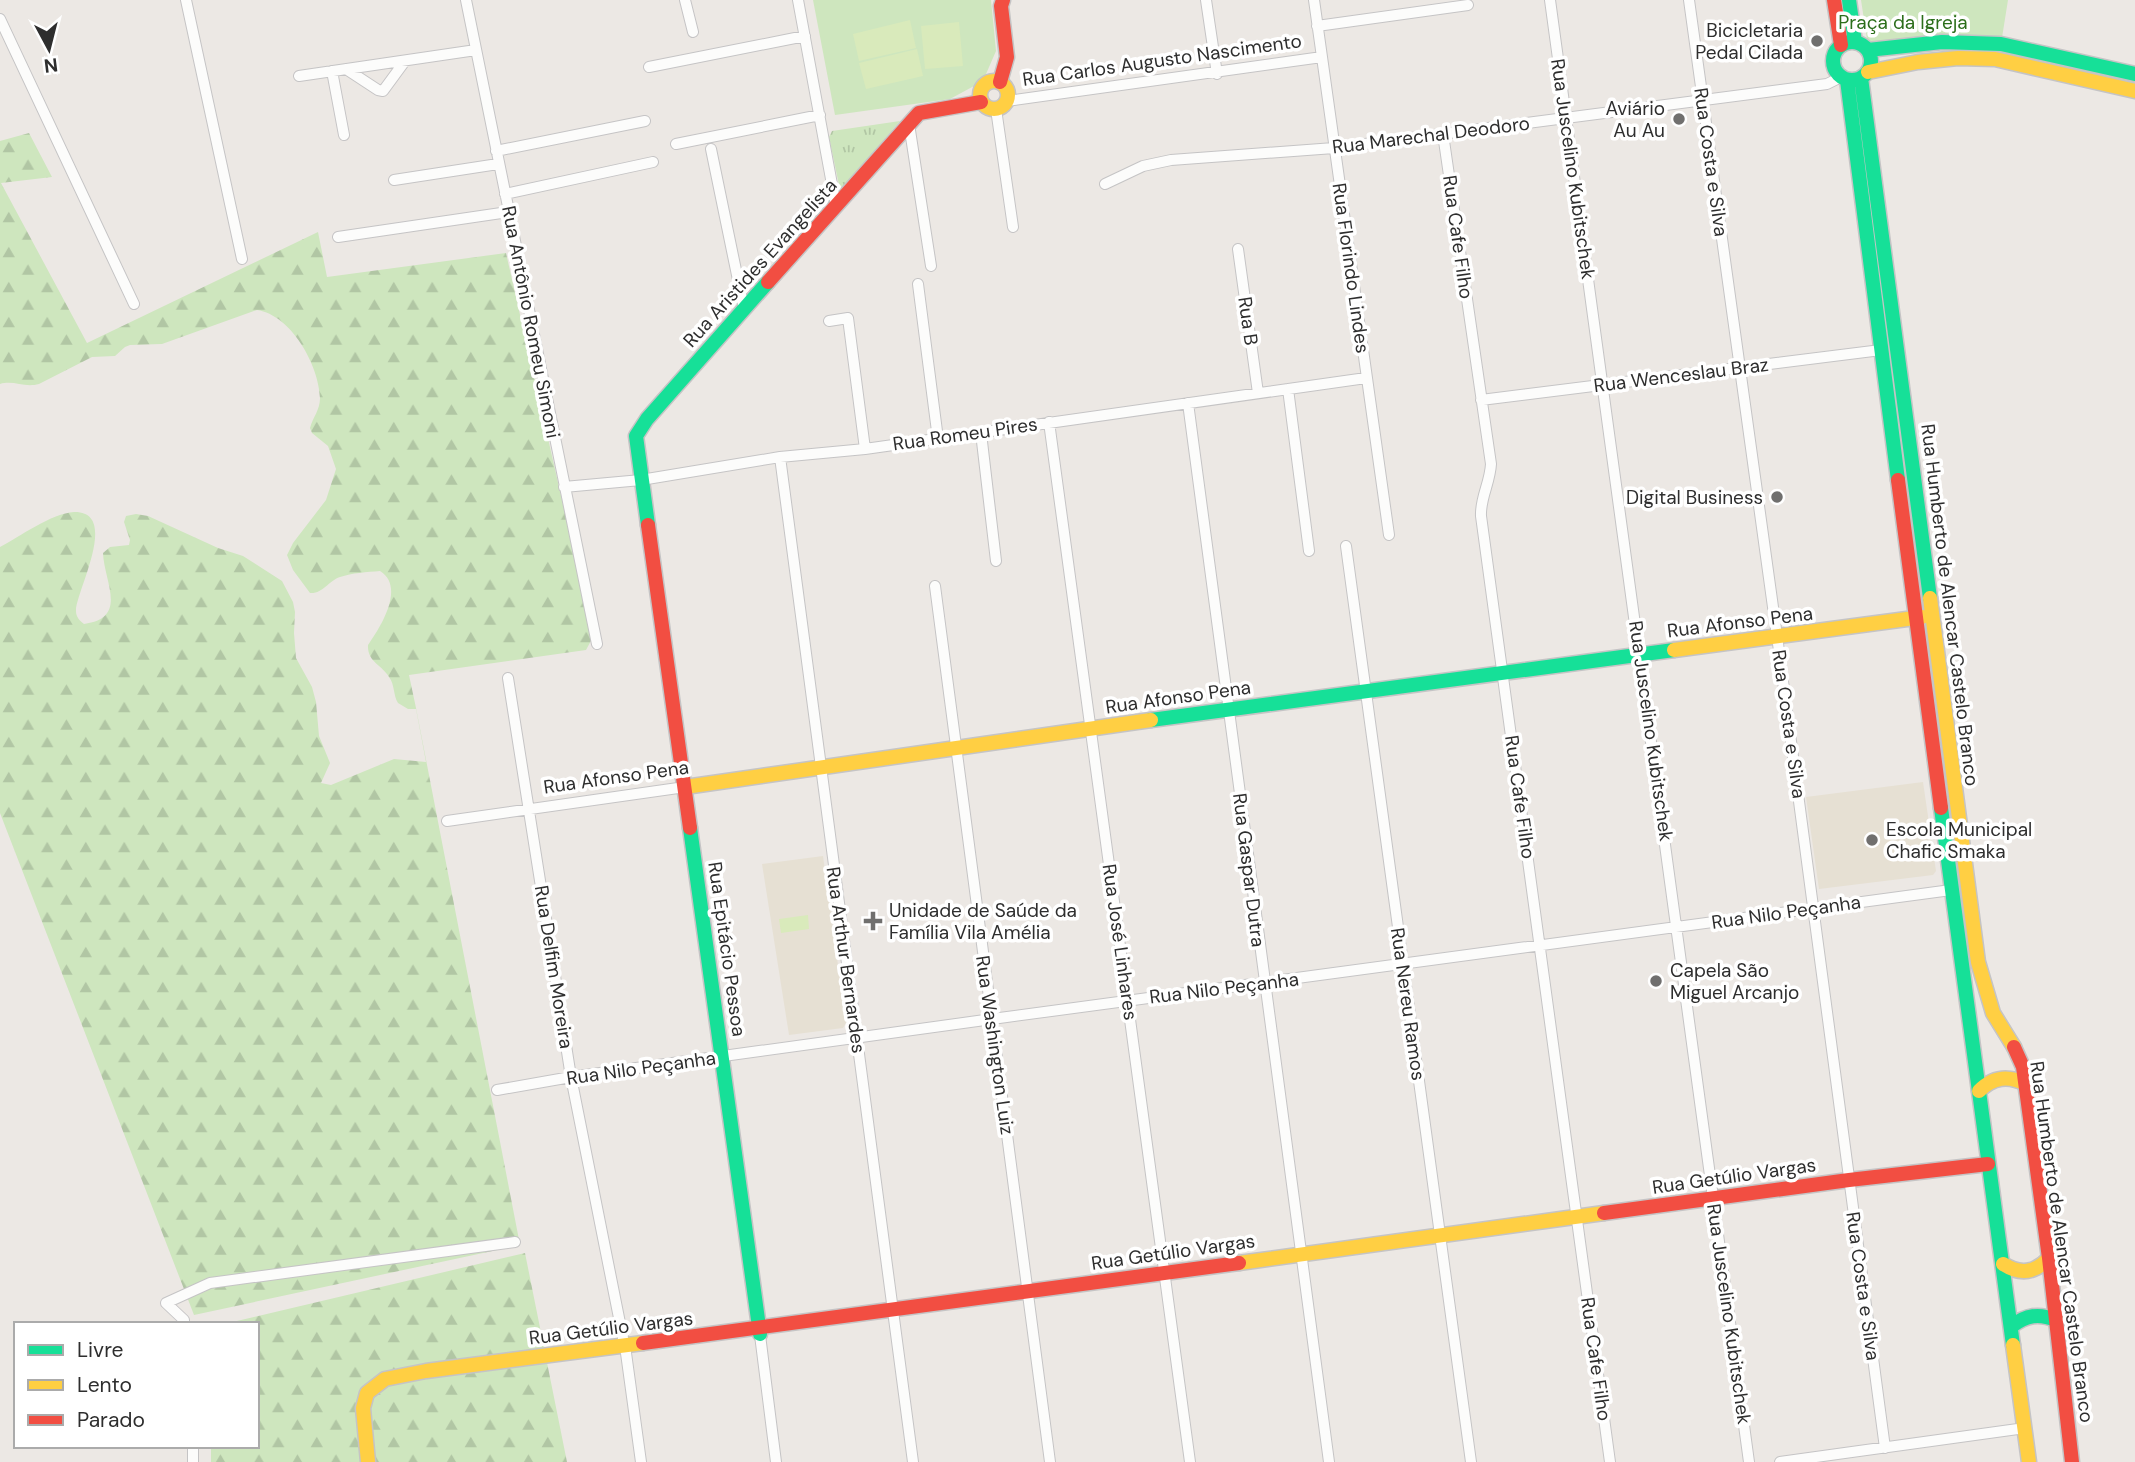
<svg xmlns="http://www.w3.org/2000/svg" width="2135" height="1462" font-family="'DM Sans',sans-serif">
<defs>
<pattern id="grass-tufts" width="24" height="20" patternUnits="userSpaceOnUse" patternTransform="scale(1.75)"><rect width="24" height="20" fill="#cee6be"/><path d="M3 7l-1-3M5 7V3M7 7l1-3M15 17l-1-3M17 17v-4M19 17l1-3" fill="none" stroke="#b1c6a4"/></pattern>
<pattern id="forest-firs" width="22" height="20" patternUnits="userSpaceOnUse" patternTransform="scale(1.75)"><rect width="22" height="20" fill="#cee6be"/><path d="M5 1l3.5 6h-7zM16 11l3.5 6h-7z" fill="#b1c6a4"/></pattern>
</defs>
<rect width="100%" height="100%" fill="#ece8e4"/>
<path fill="#e6e0d3" d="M1923,782L1936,871L1933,875L1819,889L1806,797Z
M823,856L846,1023L843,1028L789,1035L762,864Z"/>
<path fill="url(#grass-tufts)" d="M900,121L845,185L842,187L839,185L829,137L832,131Z"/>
<path fill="url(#forest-firs)" d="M29,133L52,177L1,183L87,343L318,232L327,277L506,253L593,637L586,650L409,675L416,708L520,1245L194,1315L0,813V547C19,537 52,513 74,512C121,511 75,593 76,611C76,617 80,621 84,624C129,618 104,582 103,553L110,547L129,545L130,540L124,522L126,516L136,514L148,516L218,548L243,556L282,581L293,602L295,612L294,633L296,658L312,687L316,702L319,736L330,763L321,783L331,785L394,759L426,762L416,709H408L398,703C393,695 395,685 389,677C382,665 367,662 368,645C380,628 406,587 380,571C367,572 352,573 340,577C328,581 323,594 310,593L293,570L287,555L293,543L326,500L336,469L328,446L312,433L310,428C313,417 320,410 320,398C319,365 291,315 257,310L162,344L130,345L125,347L115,356L92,357L39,384C24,388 14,380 0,384V141Z
M525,1253L567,1462H211V1446H257V1324H224Z"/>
<path fill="#cee6be" d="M813,0H991L996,51L986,74L974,86L950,99L835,115Z
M1861,0H2008L2001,44L1868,46Z"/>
<path fill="#d9eabb" d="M910,20L916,48L859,61L853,34Z
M959,22L963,66L925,69L921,26Z
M917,49L923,76L866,89L859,63Z
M808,915L809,929L781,933L779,919Z"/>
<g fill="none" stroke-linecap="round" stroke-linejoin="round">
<g stroke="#c5c4c5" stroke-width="12">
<path id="street" d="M186,0L242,259
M466,0L597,644
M685,0L693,32
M798,0L836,206
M1206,0L1217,74
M1314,0L1389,535
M1550,0L1749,1462
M1689,0L1777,636L1885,1448
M0,19L134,304
M1317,26L1468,5
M649,67L805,36
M346,69L378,90L383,91L405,61
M332,71L344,135
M299,76L476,50
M1007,101L1322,57
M996,109L1013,227
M909,124L931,266
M1443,134L1491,464C1490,483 1480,498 1481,516L1610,1462
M676,144L820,115
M711,149L744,309
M496,151L645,121
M394,180L498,164
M1105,184L1143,166L1171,160L1334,148L1827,84L1841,77
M505,194L653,162
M338,237L508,212
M1238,249L1258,393
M918,284L938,439
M829,321L848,318L865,449
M1288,389L1309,551
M1481,400L1881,350
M1188,403L1329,1462
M1049,422L1190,1462
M981,433L996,561
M780,457L913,1462
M564,487L641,480L780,457L865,449L1366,378
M1346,546L1471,1462
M935,586L1050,1462
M508,678L571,1077L626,1353L641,1462
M447,821L685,787
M497,1090L571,1077L992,1019L1951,890
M184,1324V1320L166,1303L210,1283L515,1242
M760,1335L776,1462
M193,1446V1462
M1780,1462L2025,1428"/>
</g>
<g stroke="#c5c4c5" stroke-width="17">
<path id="fast" d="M1849,0L1855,42
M1833 61a19 19 0 1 1 38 0a19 19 0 1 1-38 0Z
M1868,50L1942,42L2001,44L2135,74
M1861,78L1930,598
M1847,80L1898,480
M648,525L636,436L647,419L768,282
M1151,720L1674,650
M1941,808L2013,1345
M690,828L760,1334
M2012,1326C2026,1315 2039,1313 2056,1320"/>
</g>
<g stroke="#c5c4c5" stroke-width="17">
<path id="slow" d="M1868,72L1918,62L1958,58L1995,59L2135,91
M980 95a14 14 0 1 1 28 0a14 14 0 1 1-28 0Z
M1930,598L1978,962L1993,1013L2014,1047
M1674,650L1922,617
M685,787L1151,720
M1979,1091C1993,1077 2008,1075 2026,1084
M1239,1263L1604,1213
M2003,1264C2020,1275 2035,1273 2049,1258
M2013,1345L2029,1462
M368,1462L363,1408L367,1393L385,1379L426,1371L643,1343"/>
</g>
<g stroke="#c5c4c5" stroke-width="17">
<path id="jam" d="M1834,0L1841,45
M1000,82L1007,57L1001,6L1003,0
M768,282L919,113L981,102
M1898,480L1941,808
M648,525L690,828
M2014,1047L2023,1067L2049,1258L2072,1462
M1604,1213L1849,1180L1988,1164
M643,1343L1239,1263"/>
</g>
<use href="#street" stroke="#fcfcfb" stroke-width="10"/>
<use href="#fast" stroke="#16e098" stroke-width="14"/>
<use href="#slow" stroke="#ffcf43" stroke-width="14"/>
<use href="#jam" stroke="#f24e42" stroke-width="14"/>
</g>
<g fill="#706f6e" stroke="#fff" stroke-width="2.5">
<circle cx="1817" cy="41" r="7"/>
<circle cx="1679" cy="119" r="7"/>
<circle cx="1777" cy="497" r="7"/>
<circle cx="1872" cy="840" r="7"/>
<path d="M869.5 910.5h7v7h7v7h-7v7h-7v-7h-7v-7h7z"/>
<circle cx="1656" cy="981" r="7"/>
</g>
<g text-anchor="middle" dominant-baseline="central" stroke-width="7" stroke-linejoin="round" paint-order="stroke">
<g font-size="19" fill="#2c6e1b" stroke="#fff">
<text x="1903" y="22">Praça da Igreja</text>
</g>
<g font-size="19" fill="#2e2e2e" stroke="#fff" text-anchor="end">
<text x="1803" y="30">Bicicletaria<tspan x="1803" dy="22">Pedal Cilada</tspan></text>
<text x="1665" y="108">Aviário<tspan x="1665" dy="22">Au Au</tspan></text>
<text x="1763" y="497">Digital Business</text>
<text x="1886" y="829" text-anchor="start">Escola Municipal<tspan x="1886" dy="22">Chafic Smaka</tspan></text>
<text x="889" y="910" text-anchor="start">Unidade de Saúde da<tspan x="889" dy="22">Família Vila Amélia</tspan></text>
<text x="1670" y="970" text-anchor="start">Capela São<tspan x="1670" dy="22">Miguel Arcanjo</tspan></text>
</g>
<g font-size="19" fill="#2e2e2e" stroke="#fff">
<text transform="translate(1162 60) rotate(-8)">Rua Carlos Augusto Nascimento</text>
<text transform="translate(1431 135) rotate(-7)">Rua Marechal Deodoro</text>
<text transform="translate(1711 162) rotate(82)">Rua Costa e Silva</text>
<text transform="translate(1573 169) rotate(82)">Rua Juscelino Kubitschek</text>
<text transform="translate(1458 237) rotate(82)">Rua Cafe Filho</text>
<text transform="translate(760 263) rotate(-48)">Rua Aristides Evangelista</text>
<text transform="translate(1351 268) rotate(82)">Rua Florindo Lindes</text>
<text transform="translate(1248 321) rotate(82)">Rua B</text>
<text transform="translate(531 322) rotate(79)">Rua Antônio Romeu Simoni</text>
<text transform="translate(1681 375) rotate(-7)">Rua Wenceslau Braz</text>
<text transform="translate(965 434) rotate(-8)">Rua Romeu Pires</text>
<text transform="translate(1950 605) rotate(83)">Rua Humberto de Alencar Castelo Branco</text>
<text transform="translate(1740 622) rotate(-7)">Rua Afonso Pena</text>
<text transform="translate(1178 697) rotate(-8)">Rua Afonso Pena</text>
<text transform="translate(1789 724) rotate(82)">Rua Costa e Silva</text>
<text transform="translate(1651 731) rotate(82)">Rua Juscelino Kubitschek</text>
<text transform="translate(616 777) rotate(-8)">Rua Afonso Pena</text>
<text transform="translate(1520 797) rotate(82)">Rua Cafe Filho</text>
<text transform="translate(1249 870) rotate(83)">Rua Gaspar Dutra</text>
<text transform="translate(1786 912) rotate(-8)">Rua Nilo Peçanha</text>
<text transform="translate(1120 942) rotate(82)">Rua José Linhares</text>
<text transform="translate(727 949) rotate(82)">Rua Epitácio Pessoa</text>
<text transform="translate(846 960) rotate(82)">Rua Arthur Bernardes</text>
<text transform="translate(554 967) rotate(81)">Rua Delfim Moreira</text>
<text transform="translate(1224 988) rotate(-7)">Rua Nilo Peçanha</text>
<text transform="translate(1408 1004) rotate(82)">Rua Nereu Ramos</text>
<text transform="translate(995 1045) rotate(82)">Rua Washington Luiz</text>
<text transform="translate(641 1068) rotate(-8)">Rua Nilo Peçanha</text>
<text transform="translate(1734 1176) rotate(-8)">Rua Getúlio Vargas</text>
<text transform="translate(2062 1242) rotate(82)">Rua Humberto de Alencar Castelo Branco</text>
<text transform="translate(1173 1252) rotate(-8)">Rua Getúlio Vargas</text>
<text transform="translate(1863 1286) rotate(82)">Rua Costa e Silva</text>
<text transform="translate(1729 1314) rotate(82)">Rua Juscelino Kubitschek</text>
<text transform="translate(611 1328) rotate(-7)">Rua Getúlio Vargas</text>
<text transform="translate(1596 1359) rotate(82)">Rua Cafe Filho</text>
</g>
</g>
<rect x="14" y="1322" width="245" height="126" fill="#ffffff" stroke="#ababab" stroke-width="2"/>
<rect x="28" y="1345" width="35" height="10" fill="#16e098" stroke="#ababab" stroke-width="2"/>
<text x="77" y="1357" font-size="21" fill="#2e2e2e">Livre</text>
<rect x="28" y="1380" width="35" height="10" fill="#ffcf43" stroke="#ababab" stroke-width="2"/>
<text x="77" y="1392" font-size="21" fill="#2e2e2e">Lento</text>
<rect x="28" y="1415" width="35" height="10" fill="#f24e42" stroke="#ababab" stroke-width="2"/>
<text x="77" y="1427" font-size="21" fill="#2e2e2e">Parado</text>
<g transform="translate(49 49) rotate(173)" stroke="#ffffff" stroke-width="5" paint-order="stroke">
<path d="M0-5L12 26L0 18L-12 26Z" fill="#2e2e2e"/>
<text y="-10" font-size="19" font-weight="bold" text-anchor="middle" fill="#2e2e2e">N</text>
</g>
</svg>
